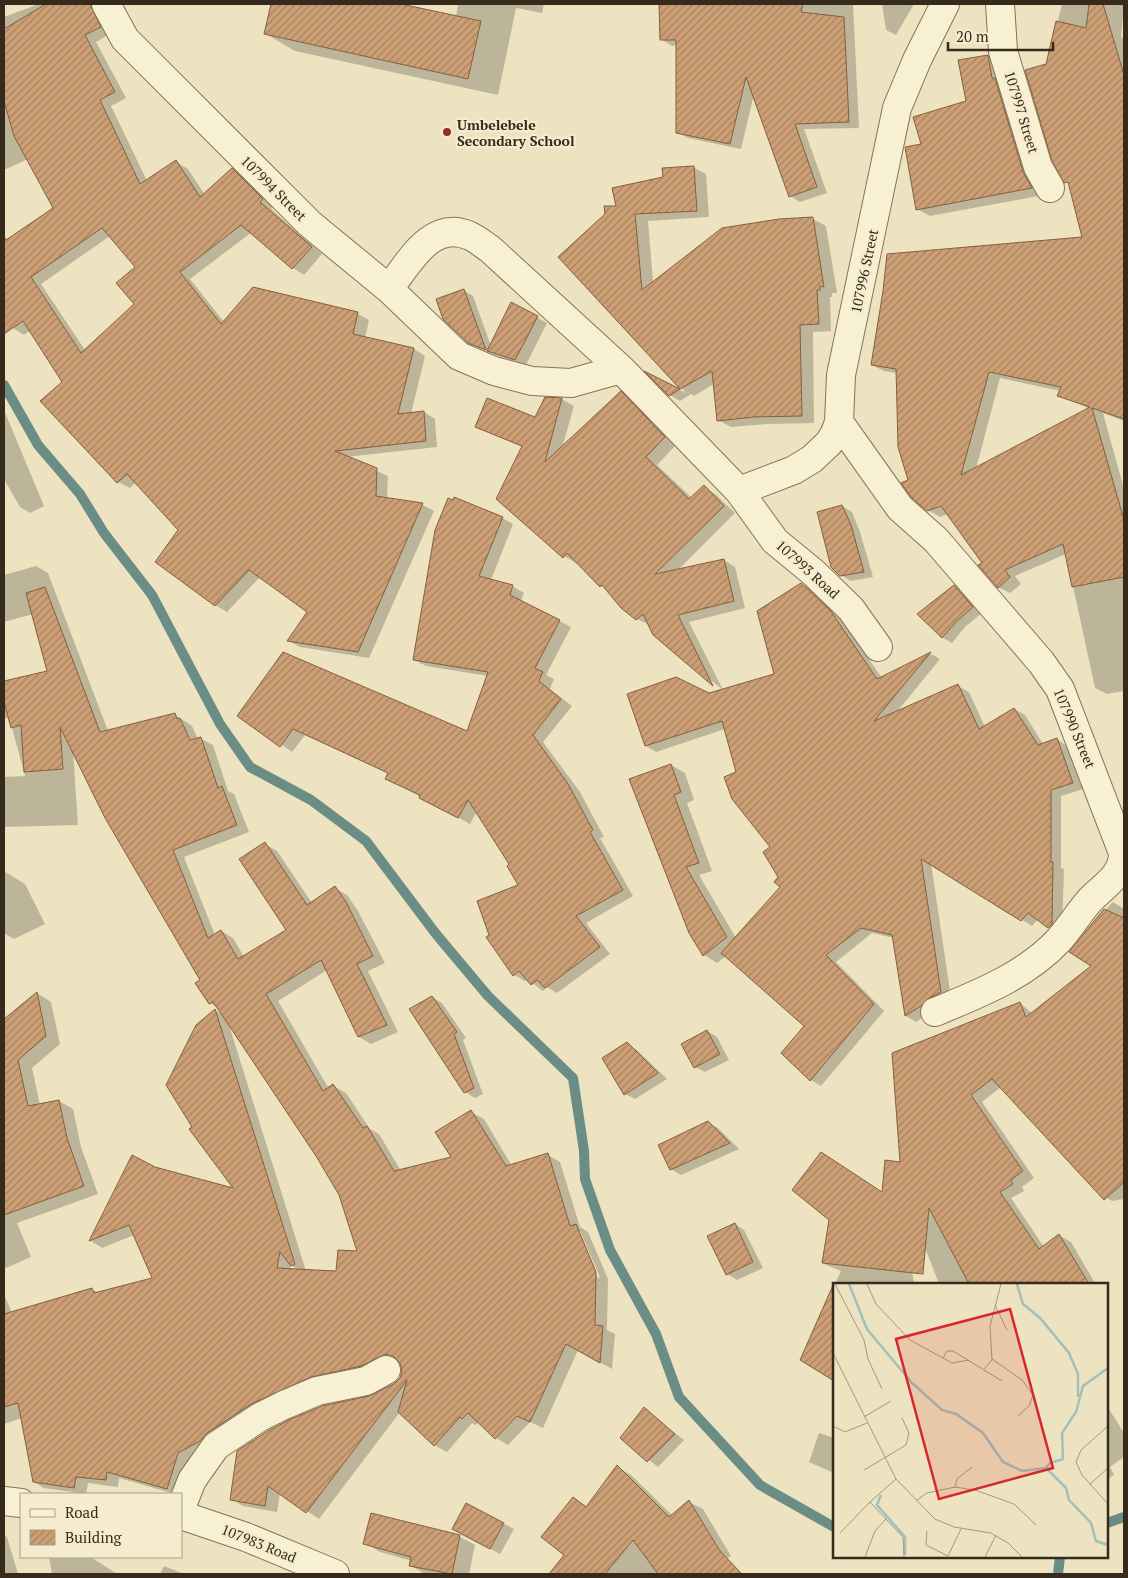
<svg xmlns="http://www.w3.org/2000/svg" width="1128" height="1578" font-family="'PT Serif',serif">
<defs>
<pattern id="building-hatch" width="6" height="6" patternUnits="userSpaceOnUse" patternTransform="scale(1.25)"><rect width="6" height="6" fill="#cc9f75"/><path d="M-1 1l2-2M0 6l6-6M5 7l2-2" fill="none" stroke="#a6825f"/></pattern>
</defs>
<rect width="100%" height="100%" fill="#ede3c0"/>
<path fill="#0003" fill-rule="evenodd" d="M39,4H103L111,33L96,42L126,98L111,106L147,181L176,162L188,169L205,195L232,169L243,176L274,206L271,209L322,254L304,275L293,268L252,232L190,279L224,322L253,289L358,314L369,320L365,338L414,349L425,356L411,414L424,412L435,419L437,447L346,457L388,476L387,499L423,505L434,511L369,658L300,647L289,641L308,611L260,577L227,612L215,605L180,530L136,482L130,488L118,482L64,382L31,330L24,335L13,328L4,311V237L6,241L54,208L28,159L4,170V97L13,113L4,65V17ZM110,236L136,267V304L85,350L41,284Z
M272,4H395L456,17L458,4H544L542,13L516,8L498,95L295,51L266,34Z
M660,4H853L859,128L804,129L827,193L800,202L790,196L754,94L741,149L688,138L677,132V45L672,46L661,39Z
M882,4H914L896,35L886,30Z
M1062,4H1124L1121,38L1124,37V175L1074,184L1047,65Z
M988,56L1001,64L1044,195L930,216L917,209L923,145L967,102Z
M693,167L706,174L709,217L648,221L653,282L813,219L826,226L837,293H832V297H830L831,331L813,332L814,423L767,424L731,427L718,420L714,384L694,396L691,394L680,401L670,395L651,375L686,393L560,257L617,207L664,178Z
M1074,203H1124V421L1103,413L1124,489V691L1107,694L1095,688L1066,554L1015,576L1021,584L1010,593L998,587L948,514L940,517L928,510L910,480L897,373L884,371L872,365L1083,238ZM1000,378L1061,391L1059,395L1090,409L976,469Z
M463,290L473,296L491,346L512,304L547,323L526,365L498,356L469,342Z
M621,393L633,399L676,445L657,465L692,498L704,487L715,494L735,513L677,571L724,560L735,567L745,608L689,622L723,690L654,634L650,625L637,619L577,562L576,563L564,556L522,447L477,427L536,419L546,399H562L574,406L562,448Z
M4,410L44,506L30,513L20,507L4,479Z
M842,506L852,512L860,532L873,577L851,581L841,575Z
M502,518L513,524L491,580L512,586L524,593L521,601L571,627L546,675L554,679L550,689L572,706L543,742L580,792L604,837L600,838L633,896L586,923L610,954L557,993L547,987L543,991L527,979L525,981L514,975L491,935L520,886L510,865L477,811L470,824L386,778L389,773L305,735L292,752L239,715L468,733L488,676L426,666L415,660Z
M36,566L48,573L108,731L174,714L192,726L198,739L200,738L213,745L228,791L234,794L249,832L184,857L215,935L221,931L233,938L244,957L287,930L265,844L277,851L312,903L335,888L347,895L358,911L385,963L368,971L398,1032L371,1044L359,1037L327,970L278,1001L329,1089L333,1086L346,1093L370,1129L379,1134L401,1171L453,1158L471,1112L484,1119L512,1166L548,1155L560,1162L580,1227L588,1232L608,1279L607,1330L615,1334L612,1369L578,1350L543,1428L530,1422L508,1445L496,1438L479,1422L475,1425L472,1423L447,1452L434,1445L400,1412L319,1519L280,1493L277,1512L243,1506L231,1499L370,1397L394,1385L401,1378L403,1370L399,1361L373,1373L264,1410L175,1494L119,1478L118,1487L88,1483L86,1494L44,1488L32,1481L35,1454L22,1418L4,1424V1294L12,1313L92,1289L99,1293L153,1279L134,1235L102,1248L91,1241L132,1157L155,1168L236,1190L194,1127L215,1010L223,1015L217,1007L210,1003L201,980L73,751L78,825L4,827V777L25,776L9,717L4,719V683L48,672L33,614L4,622V575ZM229,1025L317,1155L340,1194L358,1253L337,1272L306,1271ZM578,1231H580L600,1277L598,1278ZM291,1265L294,1267L301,1271L290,1270Z
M801,584L812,590L840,618L882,678L931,654L940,659L896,713L958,686L969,692L985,727L1014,709L1025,715L1043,744L1057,739L1067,746L1083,789L1061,796V868L1064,869L1062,930L1060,933L1038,919L1032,926L931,863L951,998L916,1022L906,1016L894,938L872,933L836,962L884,1011L821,1086L811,1080L806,1026L726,956L717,963L704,955L631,779L671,765L685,773L694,800L687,803L712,871L699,875L736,938L782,887L772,847L738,773L725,729L656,752L646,746L709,695L776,675Z
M954,586L964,592L982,613L965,627L952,643L943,638L919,614Z
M5,872L25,884L45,924L14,939L4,933Z
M1113,902L1124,909V1199L1112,1201L1100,1194L1001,1087L982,1102L1034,1178L1022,1187L1024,1191L1011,1198L1044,1247L1060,1236L1071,1242L1095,1283L939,1284L910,1208L903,1210L914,1284H835L841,1271L824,1264L830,1219L883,1193L901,1163L1020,1003L1032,1013L1093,965L1100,915Z
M37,993L51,1002L60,1044L32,1068L40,1105L59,1101L73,1109L81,1147L98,1194L17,1223L31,1257L6,1268L4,1267V1021Z
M432,997L442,1003L466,1038L463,1040L483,1094L475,1098L465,1092Z
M707,1031L717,1037L729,1060L705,1072L695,1067Z
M627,1044L637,1050L667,1079L635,1099L625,1094Z
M708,1123L718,1128L739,1149L681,1175L671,1169Z
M735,1224L744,1230L763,1268L737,1280L727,1274Z
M834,1286V1379L801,1360Z
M1107,1406L1124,1433V1457L1110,1467L1114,1475L1107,1479Z
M644,1409L684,1440L658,1467L621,1438Z
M819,1433L834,1438V1473L809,1462Z
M617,1467L631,1475L673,1516L689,1502L703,1509L731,1556L719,1564L737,1574H715L711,1570L705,1574H551L565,1555L573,1498L588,1507Z
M467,1504L514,1529L500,1554L463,1535Z
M372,1515L460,1537L475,1545L469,1574H425L411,1566L412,1561L380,1552L365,1543Z
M4,1535L7,1537L18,1574H4Z
M49,1557H91L117,1574H52Z
M164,1566L184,1574H160Z"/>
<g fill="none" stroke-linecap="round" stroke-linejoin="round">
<path stroke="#6a8d86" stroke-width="10" d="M4,385L38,445L80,494L104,533L152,595L220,724L250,767L311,800L366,841L436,934L488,996L573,1078L584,1151L585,1179L610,1250L656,1334L679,1397L760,1485L834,1527
M1107,1523L1124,1517
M1058,1574L1060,1557"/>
</g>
<path fill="url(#building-hatch)" stroke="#855f3e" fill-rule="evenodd" d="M46,4H90L101,27L85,35L115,92L100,100L140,184L176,160L200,197L232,168L263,199L260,202L312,247L292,269L241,225L180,272L221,324L253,287L358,312L353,334L414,348L398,414L424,411L426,441L335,451L377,468L376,496L423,503L358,652L287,641L307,612L249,570L215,606L155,562L178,530L127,474L117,483L40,401L62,382L23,321L4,334V236L6,240L53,208L14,136L4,101V29ZM102,228L135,267L116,283L134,304L81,353L31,277Z
M271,4H401L481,21L468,79L264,34Z
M659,4H803L801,12L844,17L849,122L795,124L817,187L789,197L746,77L730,144L676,133V40H660Z
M1089,4H1103L1124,75V419L1092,408L1124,520V577L1072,587L1063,544L1005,570L1010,577L998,588L978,565L982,563L941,506L927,511L912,498L901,483L908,480L898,447L896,369L871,365L883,291L887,254L1082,237L1068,182L1064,183L1052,161L1025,70L1046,64L1056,21L1086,28ZM989,372L1061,387L1057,396L1090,407L961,475Z
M988,55L992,78H995L1023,172L1032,188L916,210L905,147L921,144L913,117L966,101L958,60Z
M694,166L697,211L635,214L642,290L722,228L779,219L813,217L824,287L820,286V290H817L819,324L800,325L802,416L754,417L717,421L712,371L680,389L558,257L605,214L604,206H616L612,188L663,177L662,168Z
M464,289L486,350L468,343L443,319L436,299Z
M511,302L538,316L515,360L487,351Z
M644,371L680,389L669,396Z
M621,391L665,437L646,457L689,499L704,485L724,506L655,574L724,559L734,601L678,615L713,686L653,635L643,614L636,620L621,608L602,585L600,587L567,553L563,558L496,499L522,446L475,427L487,398L535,417L545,397L562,398L545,462Z
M454,497L503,517L479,576L513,585L510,595L560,620L535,668L543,672L539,681L561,699L533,735L568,784L593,830L590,832L623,890L576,916L600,947L545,988L537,980L531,985L519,971L513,976L486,937L489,935L477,901L518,885L507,866L509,864L468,800L458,818L419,798L420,795L385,779L388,773L293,729L280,747L237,716L283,652L467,731L488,672L413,660L435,530L448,498L453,500Z
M842,505L851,525L864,572L840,576L831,567L817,512Z
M801,583L830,610L877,679L931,652L874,721L958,684L979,729L1014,708L1038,745L1057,738L1073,783L1051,790V862H1053L1052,924L1048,928L1028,913L1021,921L921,859L941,992L929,998L921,1006L905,1016L892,935L861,928L826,955L874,1004L810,1081L781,1053L804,1026L721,953L780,887L774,882L778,877L763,852L770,847L732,799L724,777L736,772L722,721L645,746L627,694L676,677L709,693L774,674L757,611Z
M954,585L973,607L956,622L942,638L917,614Z
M45,587L100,732L175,713L177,719L180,718L190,740L201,737L218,788L222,786L237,825L173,850L208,938L221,930L238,959L286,930L239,859L265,842L307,905L335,886L346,902L373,956L357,964L387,1025L358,1037L321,960L266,994L323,1091L333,1084L363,1128L367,1126L394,1171L451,1157L435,1132L471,1110L506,1166L548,1153L570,1226L576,1224L596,1272L595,1325L603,1326L600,1363L566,1344L530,1422L517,1416L495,1439L468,1413L462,1419L460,1417L434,1446L398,1412L407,1380L306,1513L268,1486L265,1506L230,1500L237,1451L268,1431L291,1419L322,1406L369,1396L394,1384L400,1378L402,1371L400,1363L394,1357L386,1354L361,1366L311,1377L251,1404L207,1433L200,1441L178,1453L167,1489L107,1472L106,1480L76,1477L74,1488L33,1482L18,1403L4,1407V1314L92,1288L94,1293L152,1278L129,1225L89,1241L132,1155L155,1167L233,1188L189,1129L192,1127L166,1085L196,1025L215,1009L295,1264L291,1266L280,1252L277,1268L336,1271L338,1250L357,1251L339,1195L316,1156L224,1018L213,1002L209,1004L195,983L200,980L105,818L60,727L63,769L24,772L21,725L11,728L4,702V681L47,671L26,593Z
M671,764L681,792L674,795L699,863L686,867L727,937L703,956L689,933L629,779Z
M1104,909L1124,918V1182L1104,1200L992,1079L971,1095L1023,1171L1011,1180L1013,1184L1000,1192L1039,1249L1059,1234L1089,1284H969L929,1208L923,1274L822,1263L829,1220L792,1190L821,1152L882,1192L885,1160L900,1162L892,1053L1020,1002L1026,1017L1091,966L1069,952Z
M37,992L46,1036L18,1060L28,1106L59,1100L67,1138L84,1186L4,1215V1019Z
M432,996L457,1032L454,1034L474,1088L464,1093L409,1009Z
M707,1030L720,1054L694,1068L681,1044Z
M627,1042L658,1073L624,1095L602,1058Z
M708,1121L730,1143L670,1170L658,1145Z
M735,1223L753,1262L726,1275L707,1236Z
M834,1283V1381L800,1360Z
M644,1407L675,1434L647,1462L620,1438Z
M617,1465L669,1517L689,1500L720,1551L742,1574H658L633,1540L605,1574H549L564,1555L541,1537L573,1497L586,1507Z
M466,1503L504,1523L490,1549L452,1529Z
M371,1513L460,1535L452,1574L409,1566L411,1557L363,1544Z"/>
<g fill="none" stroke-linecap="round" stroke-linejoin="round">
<g stroke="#867358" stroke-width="30">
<path id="minor" d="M106,4L125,39L310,224L389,289L459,356L494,371L532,381L571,383L621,369
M1000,4L1003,51L1038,167L1050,188
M389,289C408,264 432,218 470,236C477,239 484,245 490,249L621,369L739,491L775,541L814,573L851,609L878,647
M839,422L900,508L936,540L1041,662L1060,689L1123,853C1123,875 1105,885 1091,899C1079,912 1070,928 1058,941C1025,976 978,994 935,1012
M739,491L794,470L812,459L829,443L835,433L839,422L841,375L897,108L917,60L945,4
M4,1501L21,1503
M181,1508L192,1480L216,1446L260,1417L284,1405L317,1391L366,1381L386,1370
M181,1515L246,1537L335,1574"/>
</g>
<use href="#minor" stroke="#f8f0d2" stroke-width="28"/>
</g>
<circle fill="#952e28" stroke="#f5eccf" stroke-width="2" cx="447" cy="132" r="5"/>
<g text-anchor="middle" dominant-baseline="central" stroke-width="4.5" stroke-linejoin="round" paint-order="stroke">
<g font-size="14" fill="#362a1c" stroke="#f5eccf">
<text transform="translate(1022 112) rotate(73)">107997 Street</text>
<text transform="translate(274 188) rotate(45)">107994 Street</text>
<text transform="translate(864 271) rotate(-78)">107996 Street</text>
<text transform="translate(808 569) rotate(42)">107993 Road</text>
<text transform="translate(1075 728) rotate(67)">107990 Street</text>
<text transform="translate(259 1543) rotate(22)">107983 Road</text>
</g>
<g font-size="14" font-weight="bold" fill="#362a1c" stroke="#f5eccf" text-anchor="start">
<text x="457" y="124">Umbelebele<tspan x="457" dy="16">Secondary School</tspan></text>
</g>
</g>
<g transform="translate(833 1283)">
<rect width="275" height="275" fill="#ede3c0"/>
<path fill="none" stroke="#a3bfb9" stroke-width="2.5" d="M16,1L34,46L79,100L109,127L123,131L150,150L170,179L189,188L213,185M184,1L190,21L207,35L236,70L245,91V114M275,85L250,103L243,129L229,150L230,176L217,180L213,185L233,205L236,217L258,240L263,258L275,262M48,212L44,222L72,254V272"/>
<path fill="none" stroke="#a4997e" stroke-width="1" d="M2,1L31,57L35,76L49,106M34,1L43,21L77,57L119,80L136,77M162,22L174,47M0,70L63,196L102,236L121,244L158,250L175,260L189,274M110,75L114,68H120L169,98M159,76L189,97L200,112L196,123L185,133M151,86L159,77L157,43L168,1M31,134L58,118M0,143L12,149L34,140M275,143L248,167L243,179L249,192L275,221M31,187L73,162L76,150L69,135M63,196L37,219L70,254L71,274M257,201L275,185M122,204L124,196L139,184M84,217L94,210L122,204L142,207L181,221L203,242M94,248L93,262L115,273M7,250L37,219M115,273L128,246M32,274L42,248L53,236M152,274L163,252"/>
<path fill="#d62828" fill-opacity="0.15" stroke="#d62828" stroke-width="2.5" d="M177,26L220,185L106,216L63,56Z"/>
<rect width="275" height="275" fill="none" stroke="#362a1c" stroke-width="2.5"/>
</g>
<rect width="1128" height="1578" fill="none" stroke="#362a1c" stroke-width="10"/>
<rect x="20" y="1493" width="162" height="65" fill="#f5eccf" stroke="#a99e87"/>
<rect x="30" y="1509" width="25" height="8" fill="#f8f0d2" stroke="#a99e87"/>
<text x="65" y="1518" font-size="15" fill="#362a1c">Road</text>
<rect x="30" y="1530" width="25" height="15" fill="url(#building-hatch)" stroke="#a99e87"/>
<text x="65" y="1543" font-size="15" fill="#362a1c">Building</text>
<path d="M948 42v8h105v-8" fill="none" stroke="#362a1c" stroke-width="2.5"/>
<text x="956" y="42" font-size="15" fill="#362a1c" stroke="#f5eccf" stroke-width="4" paint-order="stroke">20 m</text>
</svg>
